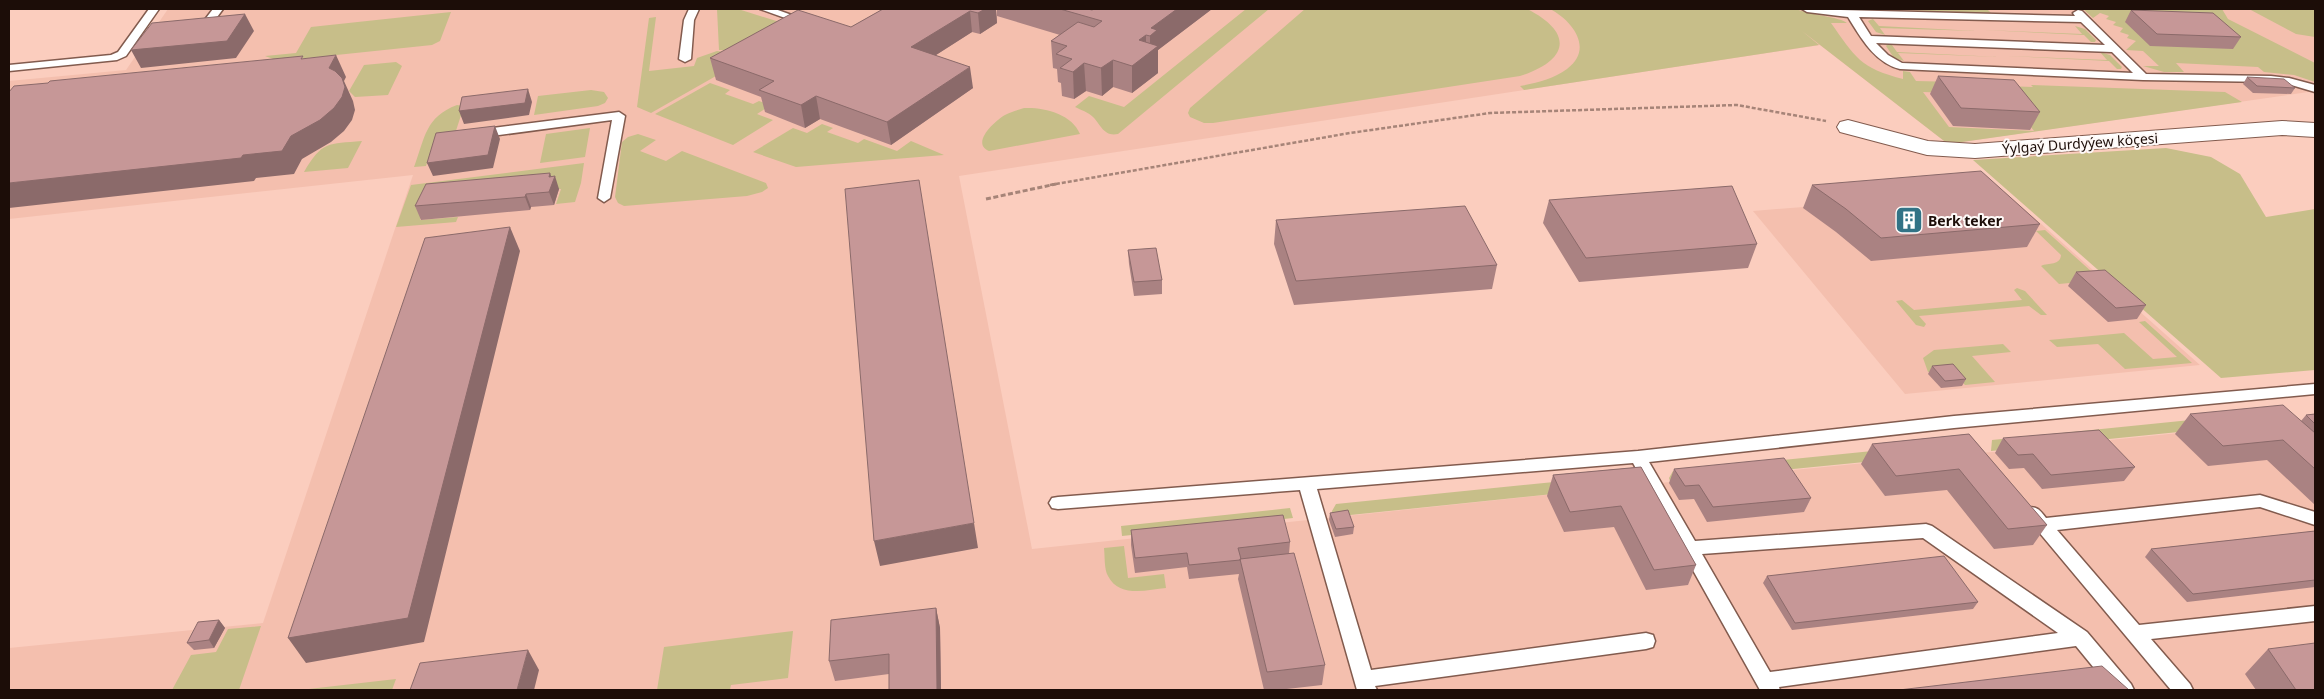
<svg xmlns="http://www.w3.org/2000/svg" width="2324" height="699" font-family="'Noto Sans',sans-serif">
<rect width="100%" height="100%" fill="#fbcdbe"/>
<path fill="#f4bfae" d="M168,9H2315V91L1948,144L1820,45L959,176L1032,549L1670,482L1957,454L1994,452L2315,419V690H9V648L263,623L413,175L9,219V81L126,70Z
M2004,191L2200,365L1905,394L1753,211Z"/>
<path fill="#c7be89" d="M717,9H738L786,24L736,51L719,50Z
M1246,9H1269L1118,134C1104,137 1101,125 1093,117C1088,112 1081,110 1075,107L1089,96L1124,107Z
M1305,9H1527C1575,33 1568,61 1520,76L1213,123H1204L1190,117L1188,113L1190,108Z
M1550,9H1796C1809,15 1841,17 1847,23H1831C1855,57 1860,68 1903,79V71L1910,72L1916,81L1959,82L1975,94L1923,92L1949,127L2034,131L2004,92L1976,85L2033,87L2031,85L2225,92L2242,102L1948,144L1802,31L1819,45L1524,90L1520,86C1537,83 1553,79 1567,69C1594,49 1573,21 1550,9Z
M1872,9H1987L1991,13Z
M2083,9H2222L2228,19L2315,63V82L2294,75L2264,72L2258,67L2176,63L2184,72H2164L2143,66H2159L2143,51L2126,50L2136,41L2127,38L2129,35L2120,32L2123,28L2113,25L2116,22L2106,19L2109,16L2100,13L2093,18Z
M2249,9H2315V37L2296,34Z
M451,12L440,41L432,45L279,61L265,56L296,53L311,27Z
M656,17L649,71L694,66L697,58L717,51L734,53L737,64L651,113L637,107L649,18Z
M1873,19L1879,26L1977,31L1880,28L1885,35L1876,32L1868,21Z
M2075,26L2085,29L2096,40L2095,42H2091L2084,35L1984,30L2082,34Z
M1887,45H1892L1897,52L1999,57L1898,53L1904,61L1894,58L1886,46Z
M2100,52L2110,55L2122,67L2121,69H2117L2109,61L2006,56L2107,60Z
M396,62L402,66L388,95L355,97L349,91L364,65Z
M710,83L730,90L725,94L753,104L759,101L771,105L757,114L773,120L733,145L655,114Z
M591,90L604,92L608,98L605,103L598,106L534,115L538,96Z
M457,105L464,106L452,143L433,145L426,166L414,167C425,138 425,117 457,105Z
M1024,108C1044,107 1072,114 1080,134L989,151C970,143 996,120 1005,115C1011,112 1018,110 1024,108Z
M822,124L833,128L827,132L858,143L864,139L897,151L911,141L944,155L796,167L753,152L793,128L807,133Z
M590,128L585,157L540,163L546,134Z
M638,134L656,140L640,151L666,161L682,151L766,183L768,188L762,192L747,196L624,206L618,203L615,197L622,142L628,137Z
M362,141L348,168L304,172C322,141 328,144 362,141Z
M2166,148L2211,157L2240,174L2266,217L2315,209V370L2221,378L1973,160Z
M584,163L581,183L575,202L556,204L561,189L431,196L420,220L458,217L456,222L396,227L411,185Z
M2045,230L2101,280L2059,284L2041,266C2049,262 2060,266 2061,255L2036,231Z
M2017,288L2025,291L2047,315H2041L2029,306L1919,316L1926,324L1924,327L1916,325L1896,301L1902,300L1914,310L2022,300L2014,290Z
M2145,321L2192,363L2125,369L2098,344L2057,347L2049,340L2124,333L2153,359L2177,357L2139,322Z
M2003,344L2011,352L1972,356L1995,382L1965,385L1951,370L1928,372L1923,358L1934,350Z
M2250,414L2268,423L1991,451L1992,440Z
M1942,444L1956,453L1670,481L1669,478L1673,471Z
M1614,476L1620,487L1331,517L1332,511L1336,504Z
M1290,508L1293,518L1122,536L1121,526Z
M1124,546L1128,578L1164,574L1166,588C1147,590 1119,598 1108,576C1104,569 1105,557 1104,548Z
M261,626L239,690H172L191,655L216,652L228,629Z
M793,631L788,678L731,685L730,690H657L664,647Z
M396,679L392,690H300Z"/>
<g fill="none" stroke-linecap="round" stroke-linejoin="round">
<g stroke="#825b4e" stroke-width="3">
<path id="lane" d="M149,9H159L126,56L117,60L9,71V65L111,55L118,52Z
M213,9H223L206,32H198L197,30Z
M689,9H699L694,20L691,59L685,62L679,59L684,20Z
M760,9H775L811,22L806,25L802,24Z
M1802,9L2075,16L2073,13L2078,10L2082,11L2146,74L2271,76L2289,78L2315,85V92L2288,84L2271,82L2143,80L1900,69C1875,63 1861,38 1848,17L1807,12ZM1859,17L2081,22L2105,45L1871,36ZM1876,43L2112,52L2133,73L1902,63L1888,55Z
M619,112L625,116L610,198L604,202L598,198L612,120L477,138L471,134L477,130Z
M2315,384V394L1954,428L1649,462L1695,541L1926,524L1932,526L2087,632L2131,684L2134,690H2112L2076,646L1779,687L1780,690H1760L1633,463L1317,489L1371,670L1646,633L1653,635L1655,641L1653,647L1646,649L1375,686L1377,690H1357L1300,490L1058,509L1052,508L1049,503L1052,498L1058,497L1638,451L1954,416ZM1923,538L2058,633L1770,672L1702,554Z
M2260,495L2315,512V525L2260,507L2057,530L2139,625L2315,606V621L2151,639L2190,684L2193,690H2171L2023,513L2026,508C2036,505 2040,510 2046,518Z"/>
</g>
<g stroke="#825b4e" stroke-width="2">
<path id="street" d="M1848,120L1928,141L1975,144L2282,121L2315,123V137L2282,135L1975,158L1927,155L1840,132L1837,127L1840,122Z"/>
</g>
<path stroke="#a68478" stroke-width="2.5" stroke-dasharray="4 2" stroke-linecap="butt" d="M1050,185L1350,133L1490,113L1737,105L1826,121"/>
<path stroke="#a68478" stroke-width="3" stroke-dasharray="5 2.5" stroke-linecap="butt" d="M986,199L1056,184"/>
<use href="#lane" fill="#fff" fill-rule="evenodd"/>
<use href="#street" fill="#fff" fill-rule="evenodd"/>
</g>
<path fill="#aa8282" d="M883,9H996L997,23L980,34L972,32L936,55L973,88L891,145L820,119L805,128L765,112L761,97L716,80L710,58L851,27Z
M997,9H1088L1092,10L1212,9L1158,50V73L1132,93L1113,87L1102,96L1086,91L1074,99L1062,96L1061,83L1058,82L1057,69L1053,68L1051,41L1060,35L997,16Z
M2131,10L2241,37L2233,49L2150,46L2125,22Z
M1938,76L2040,112L2030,130L1953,126L1930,94Z
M2247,77L2295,88L2291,94L2253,93L2243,84Z
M551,176L559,189L554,205L531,207L530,210L421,220L415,206Z
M1812,185L2040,224L2027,247L1871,261L1836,232L1803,208Z
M1549,200L1757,244L1748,268L1579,282L1543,223Z
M1276,220L1497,265L1492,289L1294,305L1274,244Z
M1128,250L1162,280V294L1134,296L1129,264Z
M2076,272L2146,305L2137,319L2108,322L2068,286Z
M1932,366L1966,379L1962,386L1941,388L1928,374Z
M2190,414L2301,421L2306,415L2315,414V505L2267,460L2208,466L2175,434Z
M1969,434L2047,525L2033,545L1994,549L1947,490L1885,496L1861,464L1872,444Z
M2003,438L2135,467L2124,481L2042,489L2024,468L2009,469L1995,453Z
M1641,467L1696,565L1688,585L1646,590L1614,527L1564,532L1547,496L1553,475Z
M1674,469L1811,498L1804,512L1707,522L1694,499L1679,500L1669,483Z
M1330,513L1354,527L1353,534L1335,537L1329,520Z
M1131,530L1290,542L1289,554L1325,665L1322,685L1278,690H1264L1238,579L1239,574L1189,579L1187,567L1135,573L1131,545Z
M2315,531V587L2187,602L2145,557L2151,549Z
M1767,576L1978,602L1973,609L1792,630L1763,583Z
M936,608L940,628L941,690H889V674L835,681L829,661Z
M219,620L225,628L214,648L194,650L187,643Z
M2268,649L2315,690H2256L2245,674Z"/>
<path fill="#8b6a6a" d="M979,9H996L997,23L980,34L978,13Z
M1177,9H1212L1158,50V73L1132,93V66L1139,40L1146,35V55L1150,52V36L1151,28Z
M970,11L972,32L914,69L911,47Z
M245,14L254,31L236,58L141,68L131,50Z
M336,55L346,77L344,81L353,101L355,110L352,120L344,131L331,142L302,159L294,174L256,178L254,181L9,208V183L243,155L291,136Z
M1113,60V87L1102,96L1101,68Z
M1084,63L1086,91L1074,99L1073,72Z
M970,67L973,88L891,145L887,122Z
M528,89L532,102L529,115L464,124L459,111Z
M816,96L820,119L805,128L801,105Z
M495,126L500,139L493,168L433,176L427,163Z
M550,173L553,181L555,176L559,189L554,205L549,192V177Z
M526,194L531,207L530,210L525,197Z
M510,227L520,251L424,642L306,663L288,638Z
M974,523L978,548L880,566L874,541Z
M936,608L940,628L941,690H937Z
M219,620L225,628L214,648L209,640Z
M528,650L539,670L534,690H517Z"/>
<path fill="#c69797" stroke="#8b6a6a" d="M883,9H985L978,13L970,11L911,47L970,67L887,122L816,96L801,105L759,90L774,81L710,58L798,10L851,27Z
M1060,9H1088L1092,10L1094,9H1177L1151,28L1157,30L1150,36L1146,35L1139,40L1158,46L1132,66L1113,60L1101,68L1084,63L1073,72L1060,68L1072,59L1056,54L1067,46L1051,41L1078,22L1094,27L1102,21Z
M2131,10L2213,13L2241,37L2157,34Z
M245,14L227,41L131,50L152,23Z
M336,55L329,68L335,71L342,78L345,87L342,97L334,108L320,120L291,136L282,151L243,155L241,158L9,183V92L14,86L48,83L50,81L303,56L301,59Z
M1938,76L2014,80L2040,112L1961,108Z
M2247,77L2284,79L2295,88L2257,86Z
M528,89L525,103L459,111L462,97Z
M495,126L488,155L427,163L436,133Z
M1981,171L2040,224L1881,238L1846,209L1812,185Z
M550,173L549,177L555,176L549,192L526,194L525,197L415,206L426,184Z
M919,180L974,523L874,541L845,189Z
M1732,186L1757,244L1586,258L1549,200Z
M1465,206L1497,265L1296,281L1276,220Z
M510,227L408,618L288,638L425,238Z
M1156,248L1162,280L1134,282L1128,250Z
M2105,270L2146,305L2116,308L2076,272Z
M1953,364L1966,379L1945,381L1932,366Z
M2283,405L2315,433V469L2283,440L2223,446L2190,414Z
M2315,414V424L2306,415Z
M2099,430L2135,467L2051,475L2033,454L2018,455L2003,438Z
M1969,434L2047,525L2008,529L1959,469L1896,476L1872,444Z
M1784,458L1811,498L1713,507L1699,485L1685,486L1674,469Z
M1641,467L1696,565L1654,570L1621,506L1570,512L1553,475Z
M1348,510L1354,527L1336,529L1330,513Z
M1283,515L1290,542L1238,548L1241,559H1240V560L1189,565L1187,553L1135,558L1131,530Z
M2315,531V580L2193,594L2151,549Z
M1294,553L1325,665L1267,672L1240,559Z
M1944,556L1978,602L1795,623L1767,576Z
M936,608L937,690H889V654L829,661L831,620Z
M219,620L209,640L187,643L198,622Z
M2315,643V690H2296L2268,649Z
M528,650L517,690H410L420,663Z
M2102,666L2129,690H1899Z"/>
<defs>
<g id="building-square" transform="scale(1.4375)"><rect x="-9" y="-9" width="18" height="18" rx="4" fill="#327386" stroke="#fef9f7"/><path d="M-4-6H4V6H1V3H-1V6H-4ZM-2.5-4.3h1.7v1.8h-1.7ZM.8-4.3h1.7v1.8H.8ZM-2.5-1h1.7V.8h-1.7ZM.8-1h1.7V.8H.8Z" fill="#fff"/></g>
</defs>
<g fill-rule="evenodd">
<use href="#building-square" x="1909" y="220"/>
</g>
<g text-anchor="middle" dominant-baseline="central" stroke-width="4" stroke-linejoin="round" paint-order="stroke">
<g font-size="14" fill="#1c0d08" stroke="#fef9f7">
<text transform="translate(2080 143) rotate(-4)">Ýylgaý Durdyýew köçesi</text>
</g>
<g font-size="14" font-weight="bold" fill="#1c0d08" stroke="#fef9f7" text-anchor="start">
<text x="1928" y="220">Berk teker</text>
</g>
</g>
<rect width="2324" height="699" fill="none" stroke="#1c0d08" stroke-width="20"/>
</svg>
